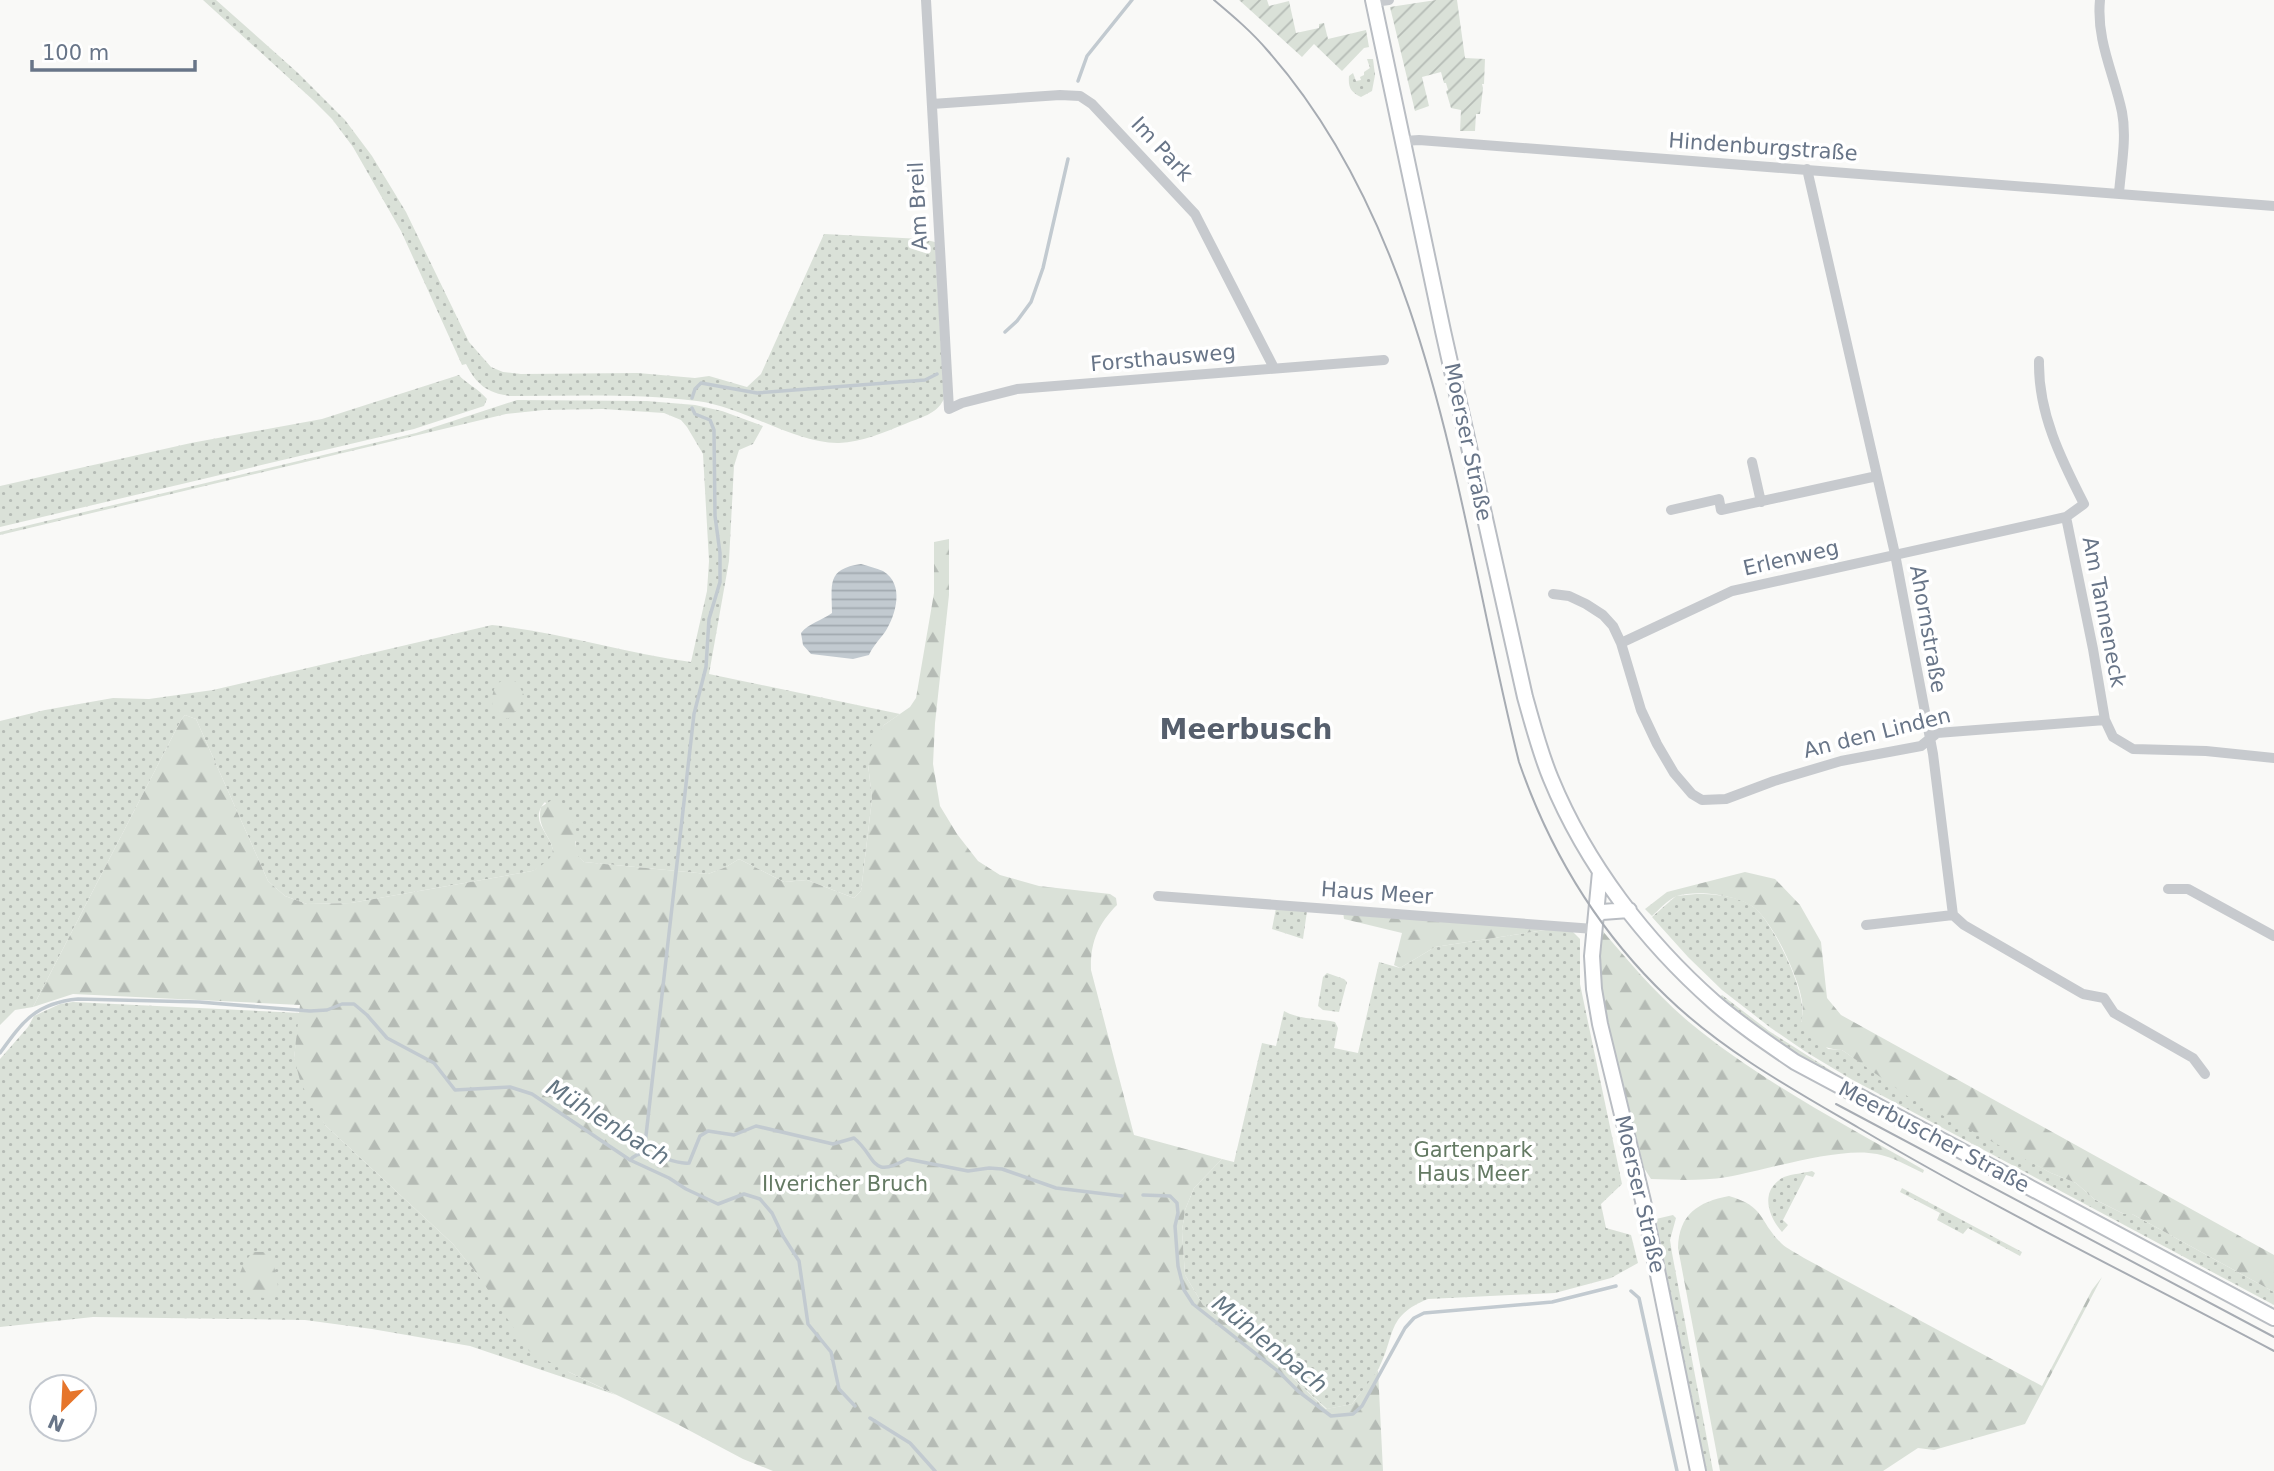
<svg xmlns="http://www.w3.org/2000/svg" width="2274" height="1471" font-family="'DejaVu Sans',sans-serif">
<defs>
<pattern id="grass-dots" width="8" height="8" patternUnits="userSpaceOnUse" patternTransform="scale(1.75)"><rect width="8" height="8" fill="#dae1d8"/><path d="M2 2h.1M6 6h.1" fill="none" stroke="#b5bbb5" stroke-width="1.8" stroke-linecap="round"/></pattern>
<pattern id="forest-firs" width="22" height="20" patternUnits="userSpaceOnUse" patternTransform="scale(1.75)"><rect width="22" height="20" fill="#dae1d8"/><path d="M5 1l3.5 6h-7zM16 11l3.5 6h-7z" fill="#b5bbb5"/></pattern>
<pattern id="garden-furrows" width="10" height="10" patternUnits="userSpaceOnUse" patternTransform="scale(1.75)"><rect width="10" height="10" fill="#dae1d8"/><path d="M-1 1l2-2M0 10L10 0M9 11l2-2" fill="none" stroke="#b5bbb5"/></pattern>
<pattern id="water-rules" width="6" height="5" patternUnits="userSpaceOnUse" patternTransform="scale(1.75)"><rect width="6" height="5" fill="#c2cad0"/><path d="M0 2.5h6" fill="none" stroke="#a1a9af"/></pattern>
</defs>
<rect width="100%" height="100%" fill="#f9f9f7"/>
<path fill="url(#grass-dots)" d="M203,0H216L298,73L345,120L372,156L406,212L469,342L491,367L503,372L521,374L638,373L695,378L709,376L747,387L761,374L824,234L922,239L935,242L944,399C936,415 921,417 905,424C885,432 862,442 839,443C796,444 744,407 697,401C635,393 572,396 510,396C487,393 476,384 466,364L462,365L401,231L353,147L332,119L313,100Z
M1367,59H1373L1375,75L1372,91L1361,97C1351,92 1348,88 1349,76L1353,73L1356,81L1361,80L1360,77L1364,75V72L1370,68Z
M459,375C464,382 479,389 487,399L484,406L414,429L0,527V486L191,443L322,419Z
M517,400L647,401L695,405L722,411L763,426L753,444L739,450L734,466L729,561L709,674L900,714L884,725L868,764L872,799L861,891L854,898L807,880L784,882L739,859L726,867L708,874L584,862L574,853L576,842L545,802C523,826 568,842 547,863C544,866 536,869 532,871L351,903L307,904L285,896L268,881L196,719L185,715L181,720L33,1007L15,1010L0,1025V721L45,710L113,698L149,699L213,690L492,625C559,632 624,653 691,662L707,591L709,561L703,454L687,427L681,420L664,413L603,409L544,410L506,414L0,535V532L416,433Z
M1696,894C1717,894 1743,896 1758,911C1775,928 1810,998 1801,1021L1828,1049L1842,1050L1874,1072L1965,1125L2051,1173L2076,1183L2094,1199L2124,1214H2132L2274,1292V1305L1851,1079L1806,1052L1771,1028L1722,990L1688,957L1652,917L1676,896Z
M1276,908L1307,911L1303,939L1272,929Z
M1558,928L1572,931L1580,939V984L1622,1184L1601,1204L1606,1228L1631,1235L1638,1263L1611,1278L1555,1293L1428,1299C1386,1316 1396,1334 1379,1368C1372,1381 1360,1393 1352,1404L1327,1409L1284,1370L1203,1305L1185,1275L1182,1231L1185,1210L1194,1188L1222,1159L1234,1162L1262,1043L1276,1046L1284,1011C1300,1020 1318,1018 1335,1022L1338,1028L1334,1048L1358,1053L1379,962L1400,968L1435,947Z
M1327,973L1344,979L1347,982L1339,1012L1323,1010L1318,1006L1323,977Z
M1722,995L1769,1031L1849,1082L2274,1308V1312L1848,1086L1767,1034L1720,997Z
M73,1002L300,1013L294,1058L325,1125L453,1244L480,1278L569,1372L616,1395L470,1346L372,1329L305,1320L93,1317L0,1327V1059L28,1027L34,1016L60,1004Z
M1812,1171L1815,1173L1813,1177L1806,1175L1783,1220L1788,1225L1782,1232C1768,1216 1759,1190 1784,1177C1792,1174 1804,1173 1812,1171Z
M1902,1188L2022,1252L2020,1256L1968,1228L1963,1234L1937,1220L1940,1213L1900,1192Z
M1673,1215L1676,1218L1670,1240L1672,1253L1713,1471H1705L1656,1219Z"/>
<path fill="url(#forest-firs)" d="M949,539V595L935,723L933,764L940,806L957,834L978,861L1000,875L1039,886L1110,894L1116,898L1117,905C1098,924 1090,943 1091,970L1134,1135L1222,1159L1194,1188L1185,1210L1182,1231L1185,1275L1203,1305L1284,1370L1326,1409L1352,1404L1378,1370L1383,1471H773L743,1459L679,1425L569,1372L529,1351L480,1278L453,1244L325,1125L301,1084L294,1058L300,1005L73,994L33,1007L181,720L185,715L196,719L268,881L285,896L307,904L351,903L532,871C577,847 533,839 541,807L552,800C574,808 577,833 575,853L584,862L708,874L726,867L739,859L784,882L807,880L854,898L861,891L872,799L868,764L870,747L884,725L910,707L916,698L934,593V542Z
M508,679L517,682L524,695L519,708L508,719L493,714C491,699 491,681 508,679Z
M1745,872L1775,879L1800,905L1821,942L1827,998L1841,1015L2274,1255V1292L2132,1214H2124L2094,1199L2076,1183L2051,1173L1910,1098L1842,1050C1822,1049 1807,1040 1801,1020C1806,1008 1799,986 1794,974C1786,953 1774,929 1759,912C1744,895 1698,889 1677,896C1667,900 1659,910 1652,916L1645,909L1667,892Z
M1343,911L1558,928L1435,947L1400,968L1394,965L1402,933L1344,919Z
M1601,929C1629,962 1656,994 1689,1022C1760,1081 1844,1124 1924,1170L1923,1173C1908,1166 1893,1157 1877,1154C1840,1146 1767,1170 1727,1177C1702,1181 1676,1180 1651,1179L1644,1168L1607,1021L1598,966Z
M1729,1196C1766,1207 1758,1220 1781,1243C1787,1249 1797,1253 1804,1258L2042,1386L2092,1290L2102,1277L2025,1424L1934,1450L1918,1448L1883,1471H1720L1678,1248C1679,1214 1698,1202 1729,1196Z
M253,1252H264C275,1262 276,1272 278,1287L266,1298C232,1296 234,1272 253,1252Z"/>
<path fill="url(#garden-furrows)" d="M1239,0H1267L1269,6L1289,1L1296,33L1319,28V24L1324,23L1328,39L1366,30L1369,47L1364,48L1342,71L1314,44L1302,57Z
M1436,0H1457L1465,58L1485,59L1484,84H1482L1483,88L1480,114H1476L1475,131H1460L1461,110L1451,108L1446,91L1448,90L1446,83H1444L1441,72L1422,77L1429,106L1415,111L1390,7Z"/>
<path fill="url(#water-rules)" d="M861,564C868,566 876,568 883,571C905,584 896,615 885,632C879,640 873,646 869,655L853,659L811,654L803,645L801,633C809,623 821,621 832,613C832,584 826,569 861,564Z"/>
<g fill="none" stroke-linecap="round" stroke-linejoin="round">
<path stroke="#c2cad0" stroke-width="3.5" d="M1078,81L1087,56L1132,0
M1005,332L1017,321L1031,302L1043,268L1068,159
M692,398L695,389L701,383L757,393L925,380L937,374
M0,1053C23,1021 36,1003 78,999L199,1002L310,1011L327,1010L342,1004H354L367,1015L387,1038L434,1063L455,1090L510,1087L532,1094L630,1160L669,1178L686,1189L718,1204L744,1194L760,1199L772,1213L783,1236L799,1261L808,1324L831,1352L839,1389L855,1406
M644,1153L694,714L706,667L709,619L720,582V553L715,516L714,430L710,420L695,414L692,408
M630,1160C647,1142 669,1166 689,1163L700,1136L708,1131L734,1135L756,1126L833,1144L854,1138C877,1157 870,1180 907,1159L968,1171L989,1168L1002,1169L1056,1188L1122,1196
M1143,1195L1170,1196L1177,1203L1178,1213L1175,1226L1178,1266L1184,1290L1193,1304L1279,1372L1298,1391L1331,1416L1353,1414L1362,1406L1405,1328L1414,1318L1424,1313L1552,1302L1616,1286
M1631,1291L1639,1298L1677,1471
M870,1418L910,1443L935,1471"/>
<g stroke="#b9bdc3" stroke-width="18">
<path id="secondary" d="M1373,0L1443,331L1525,697C1533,725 1540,753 1551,779C1586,864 1645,941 1714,1002C1739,1024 1767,1043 1795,1062L2274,1318
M1600,872L1592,956L1594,989L1600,1024L1643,1201L1698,1471
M1596,916L1602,912L1629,910"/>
</g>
<path stroke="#c7cace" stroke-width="10" d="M926,0L949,409L962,403L1017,389L1384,360
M2100,0C2096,40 2114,74 2122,112C2127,138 2121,167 2119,193
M1374,2L1389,0
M932,104L1060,95L1080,96L1092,104L1195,214L1274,368
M1405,141L1419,140L2274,206
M1807,169L1895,554L1933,754L1953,915L1964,925L2083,994L2104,998L2114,1013L2193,1058L2205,1074
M2039,361C2038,413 2061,459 2084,504L2066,517L2093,649L2105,720
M1752,462L1761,502
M1671,510L1719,499L1721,510L1877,476
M1553,594L1569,596L1586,604L1603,615L1613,626L1621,643L1641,710L1657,744L1674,773L1692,794L1702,800L1726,799L1774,781L1841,761L1921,746L1937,733L2105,720L2113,737L2133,749L2206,751L2274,758
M1621,643L1732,591L2066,517
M2168,889H2188L2274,936
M1158,896L1594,929
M1866,925L1953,915"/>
<use href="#secondary" stroke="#fff" stroke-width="14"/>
<path stroke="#a7acb3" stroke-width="2" d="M1214,0C1233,16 1252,32 1268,51C1436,242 1459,525 1519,762C1550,852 1598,931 1667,997C1723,1051 1792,1089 1859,1128C1994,1208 2135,1277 2274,1351
M1836,1104L2274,1337"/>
</g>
<g text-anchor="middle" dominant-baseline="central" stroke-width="7" stroke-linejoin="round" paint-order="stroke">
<g font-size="21" fill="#687588" stroke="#fff">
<text transform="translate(1763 147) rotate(4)">Hindenburgstraße</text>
<text transform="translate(1162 149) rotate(47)">Im Park</text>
<text transform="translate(918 206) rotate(-93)">Am Breil</text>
<text transform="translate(1163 358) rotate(-5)">Forsthausweg</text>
<text transform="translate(1468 442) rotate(78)">Moerser Straße</text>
<text transform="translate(1791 558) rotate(-13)">Erlenweg</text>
<text transform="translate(2104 612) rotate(79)">Am Tanneneck</text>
<text transform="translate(1928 629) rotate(80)">Ahornstraße</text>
<text transform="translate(1877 733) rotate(-14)">An den Linden</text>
<text transform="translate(1377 893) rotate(4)">Haus Meer</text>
<text transform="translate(1934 1137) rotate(28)">Meerbuscher Straße</text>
<text transform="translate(1640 1194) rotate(77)">Moerser Straße</text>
</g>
<g font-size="21" fill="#647a63" stroke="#fff">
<text x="1473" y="1150">Gartenpark<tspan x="1473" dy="24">Haus Meer</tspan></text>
<text x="845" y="1184">Ilvericher Bruch</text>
</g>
<g font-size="23" font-style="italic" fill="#647683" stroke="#fff">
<text transform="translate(608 1122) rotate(32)">Mühlenbach</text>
<text transform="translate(1270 1344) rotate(39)">Mühlenbach</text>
</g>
<g font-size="28" font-weight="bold" fill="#565f6d" stroke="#fff">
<text x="1246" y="729">Meerbusch</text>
</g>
</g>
<g transform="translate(63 1408) rotate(204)"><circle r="33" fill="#ffffff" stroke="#c3c8cf" stroke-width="2"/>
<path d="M0-5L12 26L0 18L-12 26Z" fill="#e6752b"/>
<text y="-10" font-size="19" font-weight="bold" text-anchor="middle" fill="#687588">N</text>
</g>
<path d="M32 60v10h163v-10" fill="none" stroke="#687588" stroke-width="3.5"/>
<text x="42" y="60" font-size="21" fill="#687588" stroke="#ffffff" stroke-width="5" paint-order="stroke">100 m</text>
</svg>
